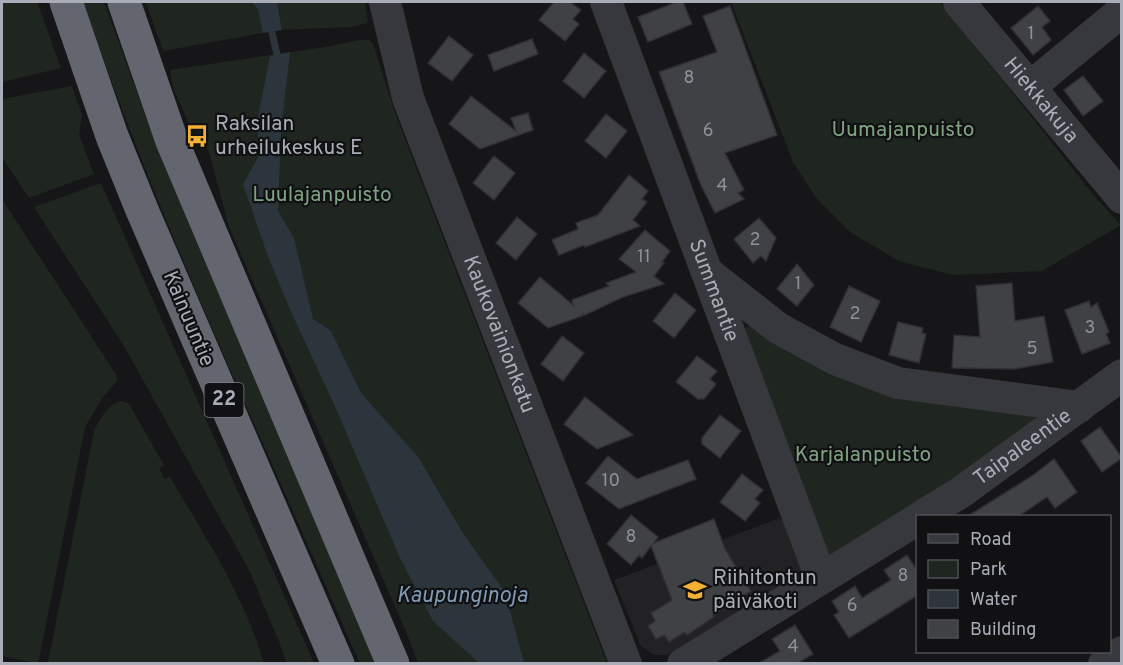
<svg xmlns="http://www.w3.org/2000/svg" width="1123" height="665" font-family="Overpass,sans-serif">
<rect width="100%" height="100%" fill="#161618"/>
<path fill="#222225" d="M783,517L803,572L668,655H654L641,646L614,580Z"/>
<path fill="#1e261f" d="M2,2H37L61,68L2,82Z
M83,2H104L145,114L202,255L380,663H360L354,650C261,435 159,223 83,2Z
M146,2H252L258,10L263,33L163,51Z
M277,2H365L368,23L351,27L282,30Z
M731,2H940L1096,198L1121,225L1042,271L953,275L899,261L850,232L817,199L793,162Z
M359,40H369L373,43L395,113L607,663H418L405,629L229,227L209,152L196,125L190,126L172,85L170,70L331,46Z
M72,86L82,115L79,135L94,174L29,198L2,157V99Z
M101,183L314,663H286L282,649L249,570L207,495L124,346L34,207Z
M2,199L117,376V381L103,397L85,427L39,660L36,663L2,656Z
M754,325L1035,414L1036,424L829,564L742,333L746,327Z
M122,401L129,404L164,465L159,468L165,479L170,477C205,536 245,598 264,663H48L94,431C100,419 108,403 122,401Z"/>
<path fill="#2c353c" d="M252,2H277L282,30L263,33L258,10Z
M290,52L281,131L278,211L294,238L313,319L331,331L361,393L418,457L464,535L505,592L524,663H479L433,621L400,558L334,404L292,314L267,254L243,184L260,154L257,122L270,56Z"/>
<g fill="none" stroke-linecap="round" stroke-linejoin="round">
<path stroke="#2c353c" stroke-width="7" d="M270,24L279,63"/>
</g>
<path fill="#404145" stroke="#303034" stroke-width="1.5" d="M554,2H570L581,10L573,19L579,24L565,41L539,20Z
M677,2H683L692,24L648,42L638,17Z
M730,6L777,135L725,153L744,190L738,193L744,199L715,213L700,183L659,72L717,52L703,16Z
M1038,6L1050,21L1042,27L1051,40L1033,55L1011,28Z
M449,36L473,55L452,81L428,63Z
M532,39L538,54L494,71L488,55Z
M584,53L606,71L584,98L563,81Z
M1083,76L1103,101L1083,116L1064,90Z
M471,96L516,131L511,118L528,113L533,130L480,149L449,124Z
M606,114L627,131L606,158L585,141Z
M494,156L515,173L494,200L473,183Z
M629,175L648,191L642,199L647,202L633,220L640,226L585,247L584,245L559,255L552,240L578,229L576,223L598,215Z
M517,217L537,234L516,260L496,243Z
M759,218L776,238L766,261L761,256L753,263L734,239Z
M645,230L670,251L662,262L664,263L654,276L664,284L623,297L585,315L582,313L585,315L548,328L518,303L540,277L573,305L572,300L609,286L606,283L636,272L619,259Z
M797,264L814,285L797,306L777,289Z
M1012,283L1015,321L1044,316L1053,362L1014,369L952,368L954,335L980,337L976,286Z
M849,286L880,301L861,342L830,327Z
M675,293L696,310L674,338L653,321Z
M1089,301L1091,307L1097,303L1109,332L1106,334L1110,343L1082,354L1065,310Z
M898,322L923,328L922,333L926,334L919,363L889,355Z
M562,336L584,353L563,381L541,364Z
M697,356L717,371L710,379L716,384L704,399H698L676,382Z
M585,397L633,435L597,449L564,424Z
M720,415L741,431L720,458L702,444V438Z
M1100,427L1122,458L1102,472L1081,441Z
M608,456L637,479L688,460L696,479L619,509L586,483Z
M1054,459L1077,492L1055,508L1047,497L1019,516H968L1032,476Z
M742,474L763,490L755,499L760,503L745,521L720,502Z
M631,515L658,537L654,543L714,519L725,549L751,591L713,615L714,617L687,635L685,632L669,642L664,635L656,639L648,626L655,621L651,613L672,600L651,546L642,558L639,555L631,565L607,544Z
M907,555L918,572V595L849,638L834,615L839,612L832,601L855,586L862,598L891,580L884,570Z
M795,625L813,654L798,663H759L780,651L772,639Z"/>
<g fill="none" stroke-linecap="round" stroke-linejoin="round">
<g stroke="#37383d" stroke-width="32">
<path id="s1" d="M385,2L408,98L626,664"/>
<path id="s2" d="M606,2L821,578"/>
<path id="s3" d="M959,2L1122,198"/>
<path d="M1030,87L1122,11"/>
<path d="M708,273L778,328L835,359L898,383L1079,407"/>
<path id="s4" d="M922,516L960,493L1122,375"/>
<path d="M683,664L918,519"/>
<path d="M1104,664L1122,652"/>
</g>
<path stroke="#63666e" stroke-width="33" d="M66,2L112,136L142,210L338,664
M124,2L172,141L393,664"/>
</g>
<defs>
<g id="bus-bare" transform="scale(1.8)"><path d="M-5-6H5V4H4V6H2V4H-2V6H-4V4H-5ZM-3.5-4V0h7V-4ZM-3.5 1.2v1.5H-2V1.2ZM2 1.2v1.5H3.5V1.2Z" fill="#f2b134" stroke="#111113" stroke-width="2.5" paint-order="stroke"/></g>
<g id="school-bare" transform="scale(1.8)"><path d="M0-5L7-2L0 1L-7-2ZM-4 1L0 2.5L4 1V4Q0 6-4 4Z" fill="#f2b134" stroke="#111113" stroke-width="2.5" paint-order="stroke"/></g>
</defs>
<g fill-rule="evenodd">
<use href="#bus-bare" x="197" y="136"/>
<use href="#school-bare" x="695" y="590"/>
</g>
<g text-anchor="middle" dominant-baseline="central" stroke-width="4.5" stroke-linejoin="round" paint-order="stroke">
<g font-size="18" fill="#8e929b">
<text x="1031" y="34">1</text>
<text x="689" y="78">8</text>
<text x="708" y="131">6</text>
<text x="722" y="186">4</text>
<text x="755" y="240">2</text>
<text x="644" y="257">11</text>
<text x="798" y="284">1</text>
<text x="855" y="314">2</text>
<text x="1090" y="328">3</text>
<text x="1032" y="349">5</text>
<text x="611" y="481">10</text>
<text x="631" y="537">8</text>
<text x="903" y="576">8</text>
<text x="852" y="606">6</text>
<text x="793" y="647">4</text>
</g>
<rect fill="#111113" stroke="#7b7e86" stroke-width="1.5" x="204.5" y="383" width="39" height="34" rx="4.5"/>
<g font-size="20" font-weight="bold" fill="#a8adb8">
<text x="224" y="400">22</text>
</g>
<g font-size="21" fill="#a8adb8" stroke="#111113">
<text stroke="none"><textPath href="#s3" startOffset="128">Hiekkakuja</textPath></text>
<text stroke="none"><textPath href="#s2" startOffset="308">Summantie</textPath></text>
<text transform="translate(188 319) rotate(67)">Kainuuntie</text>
<text stroke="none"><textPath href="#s1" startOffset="352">Kaukovainionkatu</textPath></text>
<text stroke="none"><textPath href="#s4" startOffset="122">Taipaleentie</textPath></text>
</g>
<g font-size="21" fill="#a8adb8" stroke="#111113" text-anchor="start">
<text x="215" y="124">Raksilan<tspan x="215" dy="24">urheilukeskus E</tspan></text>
<text x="713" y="578">Riihitontun<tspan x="713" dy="24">päiväkoti</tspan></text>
</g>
<g font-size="21" fill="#7fa381" stroke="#111113">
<text x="903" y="130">Uumajanpuisto</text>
<text x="322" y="195">Luulajanpuisto</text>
<text x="863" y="455">Karjalanpuisto</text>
</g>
<g font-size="22" font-style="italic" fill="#7f9bb3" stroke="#111113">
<text x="462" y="596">Kaupunginoja</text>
</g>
</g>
<rect width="1123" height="665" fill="none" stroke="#a8adb8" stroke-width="6"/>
<rect x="916" y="515" width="195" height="138" fill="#111113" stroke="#4d4f55" stroke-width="1.5"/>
<rect x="928" y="534" width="30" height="9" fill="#37383d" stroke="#4d4f55" stroke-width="1.5"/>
<text x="970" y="545" font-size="18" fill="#a8adb8">Road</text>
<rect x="928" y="560" width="30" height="18" fill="#1e261f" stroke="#4d4f55" stroke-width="1.5"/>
<text x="970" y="575" font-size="18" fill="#a8adb8">Park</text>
<rect x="928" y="590" width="30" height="18" fill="#2c353c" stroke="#4d4f55" stroke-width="1.5"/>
<text x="970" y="605" font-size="18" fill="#a8adb8">Water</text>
<rect x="928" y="620" width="30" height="18" fill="#404145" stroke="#4d4f55" stroke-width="1.5"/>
<text x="970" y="635" font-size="18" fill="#a8adb8">Building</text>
</svg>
